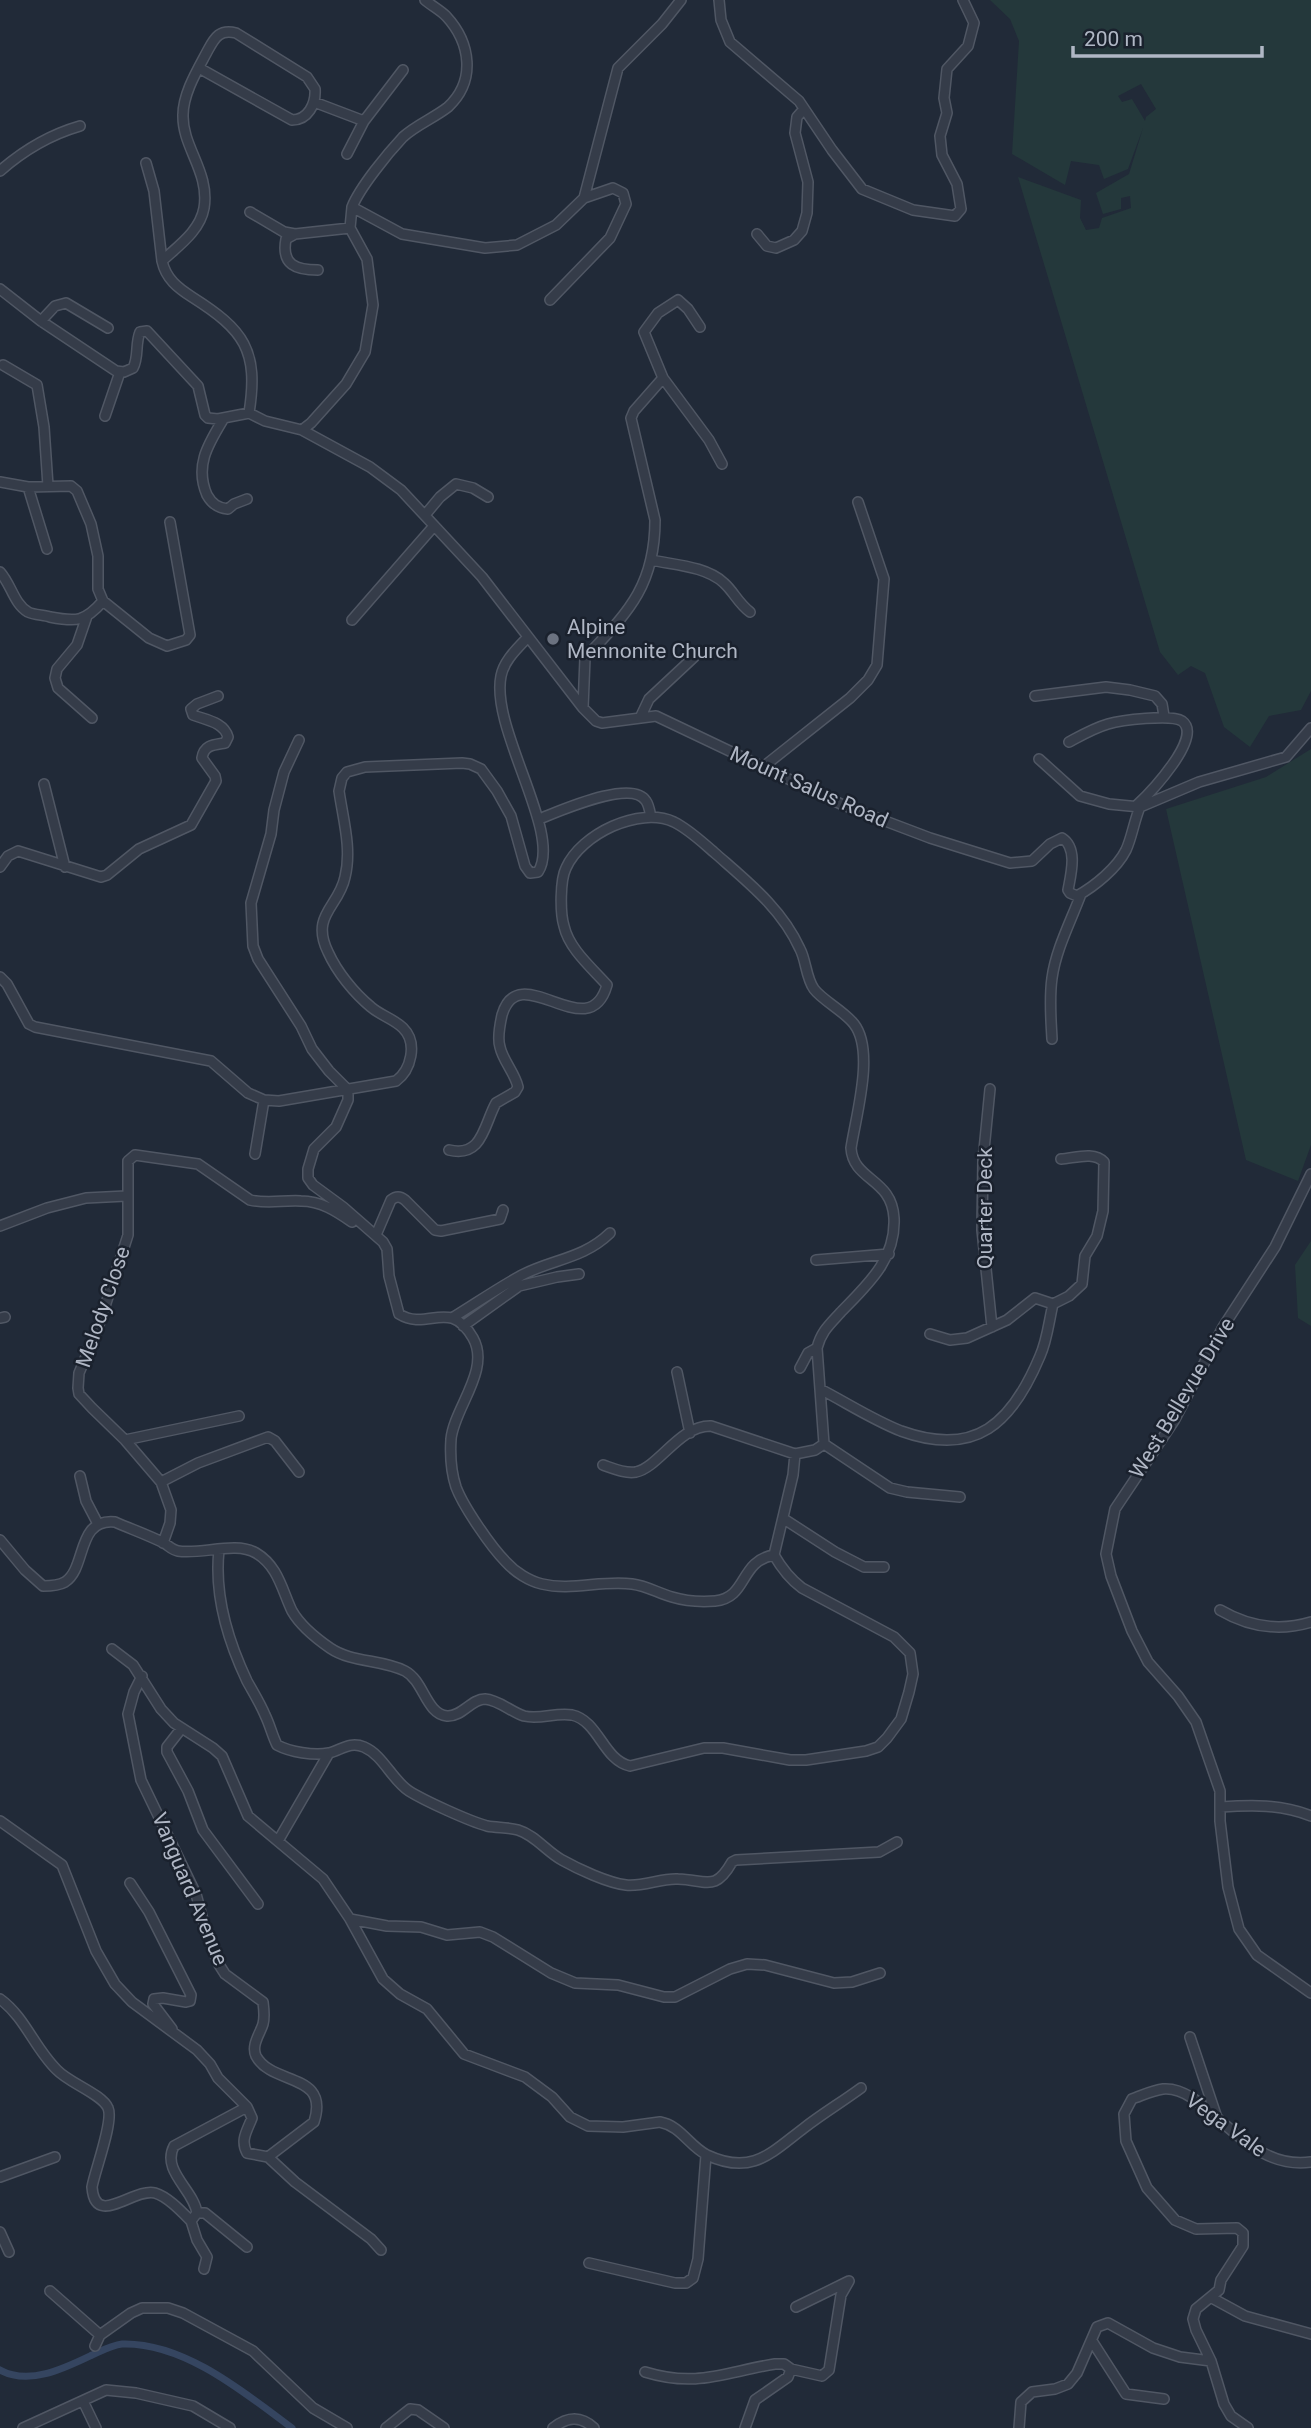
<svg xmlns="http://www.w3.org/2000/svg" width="1311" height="2428" font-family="Roboto,sans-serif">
<rect width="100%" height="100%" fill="#212a38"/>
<path fill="#24383b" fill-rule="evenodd" d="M990,0H1311V691L1301,710L1269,716L1250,747L1224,727L1205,673L1191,666L1178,675L1160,652L1018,177L1081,200L1080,218L1086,230L1099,228L1102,218L1131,208L1130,196L1121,198V209L1103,214L1096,193L1129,174L1143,128L1128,169L1104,179L1099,165L1071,161L1065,185L1012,154L1019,41L1010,19ZM1141,84L1156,109L1146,117L1145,121L1132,99L1122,102L1118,96Z
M1311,749V1145L1298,1181L1246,1160L1166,809L1266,777Z
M1311,1241V1326L1298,1318L1295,1265Z"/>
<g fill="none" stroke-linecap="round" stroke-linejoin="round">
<path stroke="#354560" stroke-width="7" d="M0,2370C29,2386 65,2368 92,2355C101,2351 112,2345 122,2344C184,2342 245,2393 292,2428"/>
<g stroke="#505764" stroke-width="12">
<path id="minor" d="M719,0L721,20L730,42L799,101L832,150L862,189L913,210L955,216L961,209L957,184L942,155L940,136L947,113L944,98L947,69L968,46L974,23L963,0
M199,68L292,120C308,120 316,104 315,89L307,77L236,33C220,29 215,37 208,50C198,69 183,93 183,115C182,147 210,172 204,208C200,231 178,246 162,261C166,279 178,288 192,297C244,330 259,350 249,413
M314,102L364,121
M347,154L364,121L403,70
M146,163L154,191L162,261
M0,171C25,149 49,135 80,126
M352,207C360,187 388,153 403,137C416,125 434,118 448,107C476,81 471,43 446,16C440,10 432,6 425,0
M250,212L284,232L295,234L350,228
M295,234L286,239C281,265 296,270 318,270
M757,234L767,246L776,248L794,240L802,231L807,213L808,182L795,133L797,117L804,109
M0,289L41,321L116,371L124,372L133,368C139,357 135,344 140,332L147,331L198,386L205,415L208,418L218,419L249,413L265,421L302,430L370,467L401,490L482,577L583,708L596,721L602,723L656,716L843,805L930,838L1010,863L1032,861L1050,844L1062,838C1078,848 1071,874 1068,890L1070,893L1077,896C1095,886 1117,868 1126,850C1132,837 1134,821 1140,807L1199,782L1286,757L1311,728
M550,300L610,238L626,204L623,193L613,188L584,198
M41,321L55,306L66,303L108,328
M700,327L688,309L678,300L658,313L644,332L663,378L709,440L722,464
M3,365L37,385L44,427L48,486
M105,416L120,372
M224,418C209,443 194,465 207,495C212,504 218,508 228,509L234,504L247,499
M302,430L311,423L346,384L365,352L373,305L367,259L350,228L352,207L402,234L485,248L517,245L556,225L584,198L618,68L662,24L681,0
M0,482L28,487L71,486L77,491L91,524L98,556V589L103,601L149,638L167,646L186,640L190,635L170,522
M28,487L47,549
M425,515L440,497L456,484L473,488L488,497
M651,560C674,565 706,566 724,583C734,592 738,603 750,612
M0,572C11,584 14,604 28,612C34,615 44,615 50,617C76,622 85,622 103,601
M87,616L77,645L57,669L55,678L58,688L92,718
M352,620L434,526
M1035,696L1106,687L1130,690L1155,696L1162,704L1164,716
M583,708L585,658C627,613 655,587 655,520L631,418L634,411L663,378
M640,718L649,699L694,657
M299,740L284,772L274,810L271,834L251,903L253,946L258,959L301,1026L312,1049L329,1071L348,1090V1100L336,1127L314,1149L308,1169V1178L313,1185L343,1207L383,1242L387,1249L389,1276L399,1314C428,1332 449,1297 473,1338C491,1370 454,1408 451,1439C450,1455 451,1472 456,1487C463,1506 491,1547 506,1562C515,1572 529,1581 542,1584C571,1591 602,1580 632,1584C647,1586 658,1593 672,1597C685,1601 701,1602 715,1601C748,1598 739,1561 774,1555
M1069,742C1082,735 1094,728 1108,724C1121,720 1171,714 1182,721C1204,737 1149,794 1137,805
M1039,759L1080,796L1109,804L1140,807
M763,767L850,698L868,680L877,665L884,579L858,502
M44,784L65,867
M539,819C558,812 632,778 646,801C649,805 650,813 651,817
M0,867L8,856L18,851L101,877L107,875L139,849L191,825L216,781L215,776L202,758C204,745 213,745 225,743L228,737C224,722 206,720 193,715L191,709L197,704L218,696
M0,977L7,984L29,1024L35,1027L211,1061L248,1093L264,1100L279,1101L396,1081C411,1070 418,1043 403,1028C394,1019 380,1015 371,1007C354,993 337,972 328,952C310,915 339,907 345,877C352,849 343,819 339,791L342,778L347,772L365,767L462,763L470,764L481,769L497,791L511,816L525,866L530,873L538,872C563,834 490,729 501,676C504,660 518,648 528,637
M1052,1039C1051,1019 1049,999 1052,978C1056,949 1071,921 1081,894
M990,1089L983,1160L982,1230L992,1327
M449,1150C483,1158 484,1124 496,1103L515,1092L518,1087C515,1073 503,1061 500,1047C497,1038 500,1024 502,1015C519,956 589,1049 607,985C592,968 569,949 564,926C560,913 560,880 566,868C581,834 639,806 674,822C690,830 703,843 716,854C749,883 782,909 800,949C806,960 806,978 814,989C822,1000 844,1011 854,1024C875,1051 856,1115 851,1148C853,1181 892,1178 894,1218C896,1260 867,1285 840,1313C829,1325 821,1332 817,1348L824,1444L815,1450L795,1454L711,1426C680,1425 659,1467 636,1472C625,1474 612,1468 603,1465
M255,1154L264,1100
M1311,1174L1275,1247L1223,1327L1174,1421L1115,1509L1106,1554L1111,1576L1132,1631L1148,1662L1178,1696L1196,1722L1220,1791V1821L1228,1887L1239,1929L1257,1955L1311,1993
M0,1226L47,1208L86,1198L126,1196
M376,1235L391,1200C396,1196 400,1196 405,1200L435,1230L441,1231L500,1219L503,1210
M816,1260L889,1254
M1053,1304L1069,1296L1082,1284L1085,1256L1097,1236L1103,1211L1104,1162C1094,1151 1075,1158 1061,1159
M0,1318L5,1317
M452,1318C475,1304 498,1288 522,1275C553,1259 583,1259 610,1233
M463,1326L519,1286L557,1277L579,1274
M800,1368L808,1353L817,1348
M677,1372L690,1433
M820,1389C847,1403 873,1420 901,1431C976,1458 1012,1423 1040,1356C1047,1341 1049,1321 1053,1304L1035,1298L1007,1320L967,1338L950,1340L930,1334
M125,1440L239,1416
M824,1444L890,1488L907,1492L960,1497
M80,1476L86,1501L98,1524
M161,1482L198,1463L268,1437L275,1441L299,1472
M784,1519L835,1552L864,1567H884
M0,1540L25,1570L43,1586C50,1586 58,1586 65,1582C87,1568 76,1518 115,1522C131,1529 148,1535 164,1543C169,1546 172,1550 178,1551C201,1555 236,1541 256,1553C278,1566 282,1590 292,1611C300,1625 317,1639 330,1648C352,1663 381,1659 405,1671C424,1681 426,1714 447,1716C462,1717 471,1699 485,1699C499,1700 511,1712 524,1716C540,1720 556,1712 572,1715C599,1721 603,1760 630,1766L704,1748H723L790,1760H806L866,1751L878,1747L887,1738L901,1719L909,1692L913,1674L910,1653L894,1637L802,1588C790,1579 782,1569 774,1555L793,1475L795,1454
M163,1543L170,1523L171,1510L161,1482L125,1440L92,1408L79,1394L78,1388L79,1373L98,1328L128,1235V1161L135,1155L198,1164L250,1200C267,1204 283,1200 301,1201C321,1201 336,1211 352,1222
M219,1550C214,1595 228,1641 247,1681C253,1692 260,1703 265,1715C270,1725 272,1735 277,1745C290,1752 314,1756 329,1753C341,1750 350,1741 364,1747C383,1755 392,1780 409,1791C425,1801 469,1821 487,1826C497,1828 508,1827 518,1830C535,1835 547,1852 562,1860C578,1869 608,1883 626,1885C643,1887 661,1878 678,1879C707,1880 715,1892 732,1862L736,1860L879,1852L897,1842
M1220,1610C1249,1627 1278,1632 1311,1622
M112,1649L133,1665L161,1709L174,1723L213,1748L222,1756L248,1816L323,1879L350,1919L383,1979L400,1994L427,2009L464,2054L525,2077L552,2097L570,2117L588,2126L623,2127L660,2122C681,2126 689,2146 707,2155C752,2176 771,2153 804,2128C822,2114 842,2102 861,2088
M142,1676L134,1692L128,1714L141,1780L196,1894L206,1931L218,1963L225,1974L263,2002C264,2010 265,2017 263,2024C260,2034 251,2045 256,2056C272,2086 330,2072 314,2122L268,2157
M181,1729L167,1747V1752L188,1791L203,1830L258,1904
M1220,1807C1252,1805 1281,1804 1311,1816
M0,1821L62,1865L96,1951L115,1984L132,2002L197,2050L210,2064L218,2078L247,2107
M278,1841L329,1753
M130,1883L149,1912L191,1995L190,2001L186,2002L163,1998L154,1999L153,2004L172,2029
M350,1919L387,1926L421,1927L447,1935L480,1932L493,1937L551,1973L575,1983L618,1985L664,1997H675L730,1969L747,1964L765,1965L834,1983L852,1982L880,1973
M0,1999C25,2017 35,2049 57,2070C69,2083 102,2094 108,2108C114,2121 95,2170 92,2187C95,2229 134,2187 155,2193C168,2197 181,2211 191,2221L197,2213
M1190,2037L1217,2118
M268,2157L295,2182L371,2239L381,2250
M0,2177L55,2157
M197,2213C194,2190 161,2171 174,2146L247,2107L252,2118C247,2131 240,2140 247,2153L268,2157
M197,2213H205L247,2247
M191,2221L197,2240L207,2257L204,2269
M0,2232L9,2252
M589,2263L675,2283H686L693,2278L698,2259L706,2155
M50,2291L100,2335
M1212,2298L1245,2316L1311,2334
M1092,2341L1126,2394L1164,2399
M95,2346L100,2335L131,2313L142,2308H168L183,2313L253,2351L313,2408L347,2428
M645,2372C697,2388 725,2372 775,2364H784L791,2369
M83,2401L96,2428
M23,2428L106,2390L136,2393L193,2406L230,2428
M386,2428L410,2409L418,2410L444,2428
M553,2428C567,2417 580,2415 594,2428
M745,2428L755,2400L788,2377L791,2369L822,2376L829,2370L841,2295L849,2281L796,2307
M1019,2428L1021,2402L1032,2392L1055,2389L1068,2384L1077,2373L1097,2327L1108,2323L1153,2348L1180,2357L1211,2361
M1248,2428L1231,2416L1224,2404L1211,2361L1196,2330L1193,2319L1196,2309L1219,2290L1221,2280L1243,2246V2233L1237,2228L1196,2229L1175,2220L1147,2188L1126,2141L1124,2114L1132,2099C1141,2096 1153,2090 1163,2089C1208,2085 1243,2172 1311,2162"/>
</g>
<use href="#minor" stroke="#353c49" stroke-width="9"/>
</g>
<circle fill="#6b7280" stroke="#1a212d" stroke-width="2.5" cx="553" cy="639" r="7"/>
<g text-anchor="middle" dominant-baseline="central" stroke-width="5" stroke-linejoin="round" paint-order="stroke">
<g font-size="21" fill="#b0b7c5" stroke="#1a212d" text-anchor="start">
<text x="567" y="627">Alpine<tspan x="567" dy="24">Mennonite Church</tspan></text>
</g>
<g font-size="21" fill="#b0b7c5" stroke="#1a212d">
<text transform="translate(809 787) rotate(24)">Mount Salus Road</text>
<text transform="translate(985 1208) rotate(-90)">Quarter Deck</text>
<text transform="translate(103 1307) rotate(-71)">Melody Close</text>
<text transform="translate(1182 1398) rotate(-59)">West Bellevue Drive</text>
<text transform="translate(190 1889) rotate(67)">Vanguard Avenue</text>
<text transform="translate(1226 2125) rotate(36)">Vega Vale</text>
</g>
</g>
<path d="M1073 46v10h189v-10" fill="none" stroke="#b0b7c5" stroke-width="3.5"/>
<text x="1084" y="46" font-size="21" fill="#b0b7c5" stroke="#1a212d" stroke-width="5" paint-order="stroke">200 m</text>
</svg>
